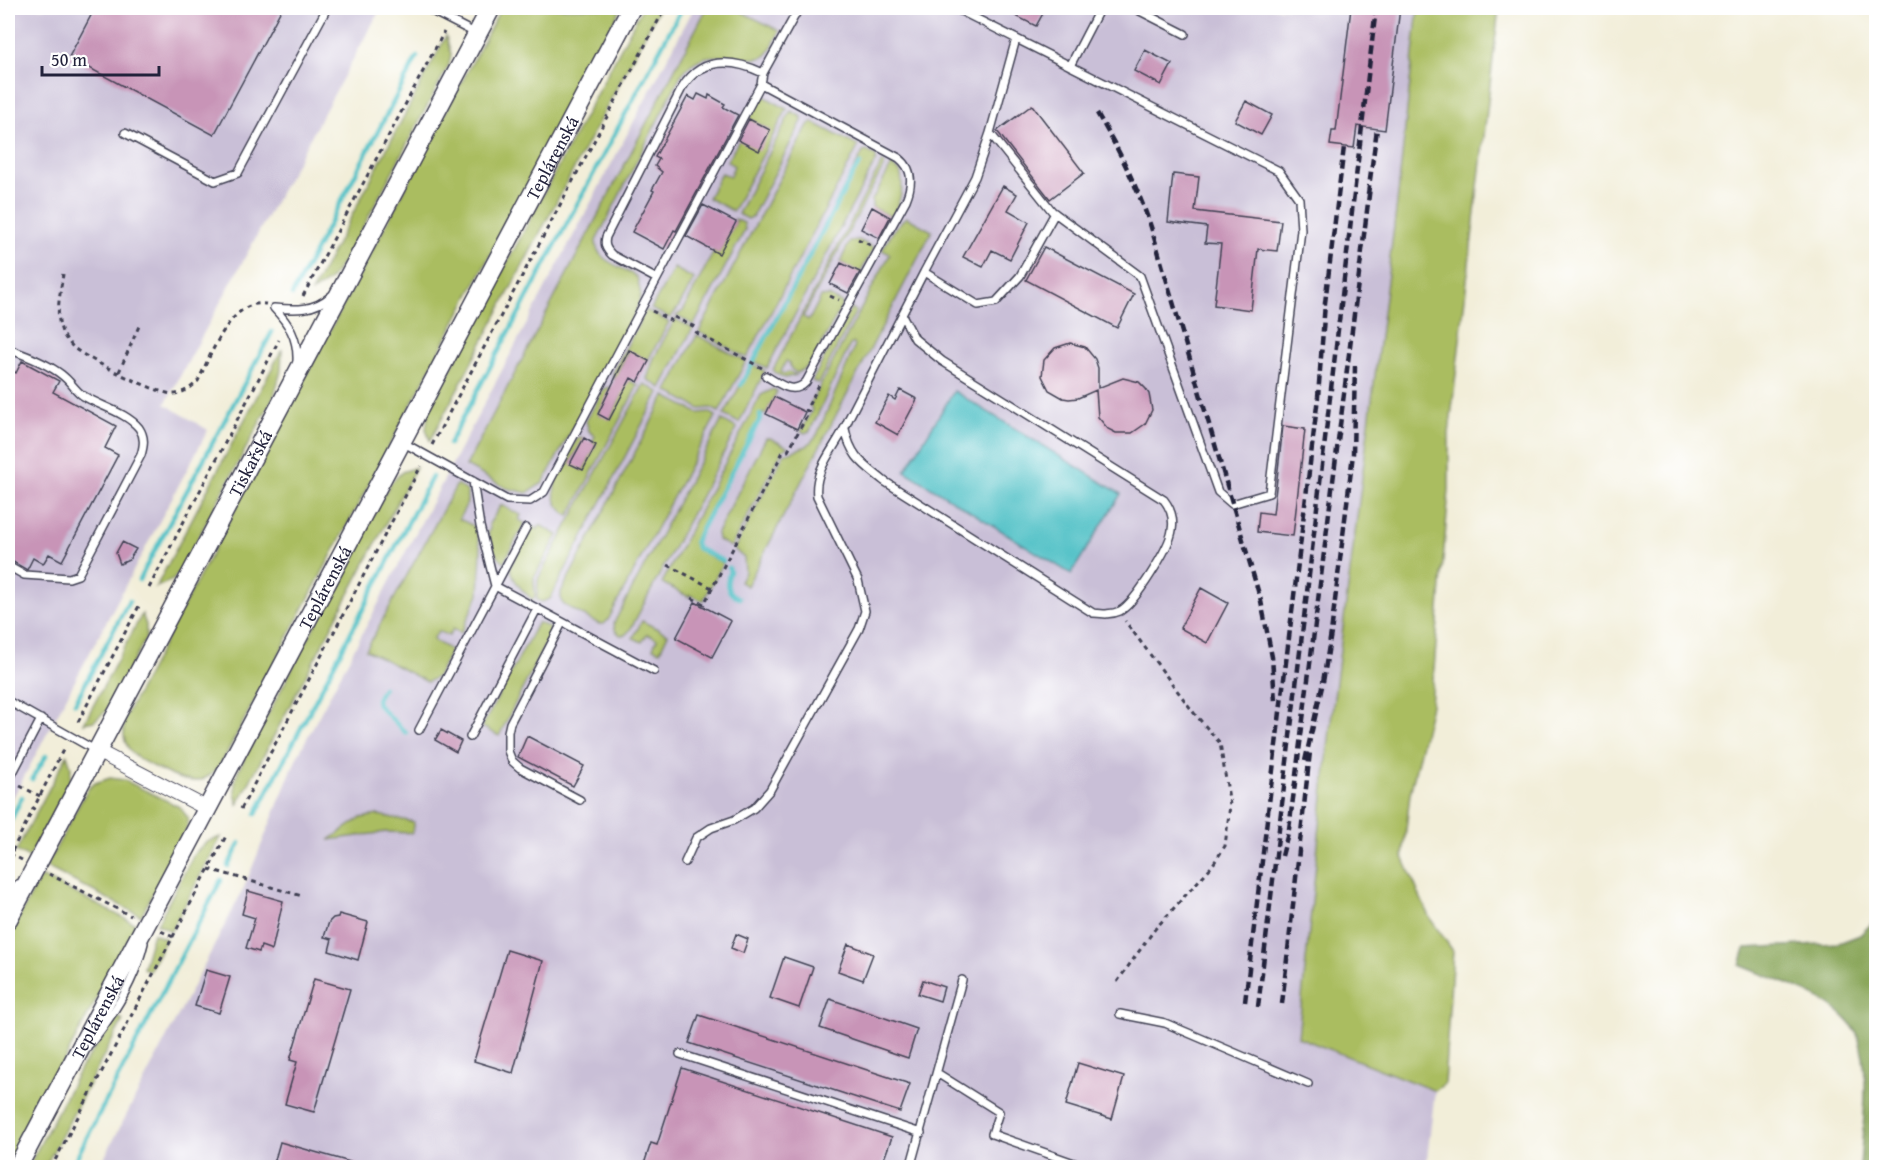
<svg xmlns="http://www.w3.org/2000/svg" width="1884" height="1175" font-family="'Gentium Book Plus',serif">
<rect width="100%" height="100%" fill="#fff"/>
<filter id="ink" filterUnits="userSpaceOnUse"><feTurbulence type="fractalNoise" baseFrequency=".0167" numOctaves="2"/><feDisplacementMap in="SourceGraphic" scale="12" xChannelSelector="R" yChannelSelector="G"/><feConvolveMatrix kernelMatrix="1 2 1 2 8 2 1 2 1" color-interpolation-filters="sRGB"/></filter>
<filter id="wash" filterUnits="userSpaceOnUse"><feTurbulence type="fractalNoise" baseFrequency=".008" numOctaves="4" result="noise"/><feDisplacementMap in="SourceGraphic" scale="24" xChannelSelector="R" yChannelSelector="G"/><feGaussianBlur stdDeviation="1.35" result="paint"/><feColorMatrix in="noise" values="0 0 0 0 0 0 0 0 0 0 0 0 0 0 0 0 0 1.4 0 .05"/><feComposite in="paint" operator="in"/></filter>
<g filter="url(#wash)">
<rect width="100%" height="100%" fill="#f2eed9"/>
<path fill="#c9bfd7" d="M8,8H381L165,404L208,430L8,807Z
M694,8H1418L1397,203L1330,729L1298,1037L1435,1091L1426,1167L99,1168L243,890L297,757Z"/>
<path fill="#aabd61" stroke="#66704e" stroke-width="1.5" d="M501,8H621L222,762C204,789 185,783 160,770C135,758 118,749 125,717Z
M642,8H659L430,441L426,429L429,410Z
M707,8H734L780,31L769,52L764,57C730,65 708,41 681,75L596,241C595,262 623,266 637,277L641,295L636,311L543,483L527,493L506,488L466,466Z
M1418,8H1499L1449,434V490L1431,705L1410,794L1403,857L1429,917L1453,951L1444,1084L1435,1091L1298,1037L1330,729L1397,203Z
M446,36L451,54L449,65L347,257L330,280L311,293Z
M762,95L787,109L733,211L708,198L721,173L730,176L734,166L727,161L739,140L770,130L749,119Z
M791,111L802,117V121L752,217L748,219L738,214Z
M812,122L858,146L857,149L747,358L699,332L808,125Z
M867,151L876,156V160L767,368L753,361L863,152Z
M882,162L885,164L803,317L809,320L821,297L829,296L843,304L811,364L797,373L791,369L789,362L786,361L781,372L784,374L789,372L796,375L785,378L775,373L773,370Z
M893,163L895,164L894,168L900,171C905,189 900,201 892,217L872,207V200Z
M906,217L932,231L747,586L740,582L745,572L744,558L734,549L784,454L807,446L817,435L855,346L854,343L850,345L810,431L805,433L801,431L812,410L810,405L890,254L882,250L895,228Z
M735,219L744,223L745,230L694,325L676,316L683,311L714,251L719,253L736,222Z
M859,240L874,248L860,273L840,262L850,241Z
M674,268L694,279L678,308L670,318L651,309Z
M851,308L856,311L818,383L812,381Z
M646,310L669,322L648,360L628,351L618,372L624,375L623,377L638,385L569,516C538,497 564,463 576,440L580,437L584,438L570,463L583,470L596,445L592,443L595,436L589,431L586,421L603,390L608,387L611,388L598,414L610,419L622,395L613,376L614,370Z
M675,319L693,328L661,388L647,379L654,358Z
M697,335L746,361L719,412L711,408L700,409L667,391Z
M282,349L281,371L274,396L182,568L173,580L156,587Z
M752,364L765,371L739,423L724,415Z
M644,384L659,392L550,599L542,602L537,600L538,579Z
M773,389L777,391L766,414L763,413L694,542L696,549L723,563L703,601L690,595L689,597L662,583L761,395Z
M665,396L698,413L709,412L716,416L608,620L604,624H599L564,605L561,601V592Z
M722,420L737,428L630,630L625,635H620L615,630L614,623Z
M766,438H770L788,447L782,451L731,547L718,540L717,533Z
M416,467L238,804C234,792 233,783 238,771L390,484L402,472Z
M457,484L467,491V503L459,519L476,527L481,551L479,594L461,633L453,629L449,636L438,631L433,640L451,650L437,677L427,682L366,650Z
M501,505L521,515L519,520L525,523L504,562L495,553L488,533L490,529L489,524Z
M540,525L558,535L534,578L535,596L533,600C521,590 514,582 510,567L531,526L538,529Z
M142,614L146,625V638L106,711L94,721L84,723Z
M642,621L668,634L660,651L653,648L657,639L647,634L642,642L633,638Z
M538,622L550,628V634L499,736L482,727Z
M67,755L71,767L70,781L29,858L16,851Z
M110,778L124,780L180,807L188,818V826L141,916L46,867L87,790L95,783Z
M378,815L414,822L412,833L386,832L329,840L361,818Z
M221,837L171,931L157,924L194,854L206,842Z
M41,876L136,924L8,1167V939Z
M153,933L166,939L149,971L143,968Z
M118,1017L123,1020L45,1167H28L81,1067Z"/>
<path fill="#87a457" stroke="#546349" stroke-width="1.5" d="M1876,919V1167H1860C1862,1128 1872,1072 1857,1034C1854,1026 1843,1015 1836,1010C1815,992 1767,977 1740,965L1745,948L1839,943L1860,935Z"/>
<path fill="#54c2c8" stroke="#3b7282" stroke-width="1.5" d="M954,391L1121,494L1071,574L905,471Z"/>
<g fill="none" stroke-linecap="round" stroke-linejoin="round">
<path stroke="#54c2c8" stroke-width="4.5" d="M292,295L417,57
M741,385L854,172L860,164
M449,444L682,8
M723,561L697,548L695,541L761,417L760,415
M729,568L730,571C726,583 725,592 739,598
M139,580L272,332
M383,688L377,699L378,705L406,733
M75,703L129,601
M32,779L46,756
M256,814L432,477
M8,826L22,797
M228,866L240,843
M71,1168L221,880"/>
</g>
<g id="blocks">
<path fill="#c894b7" d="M95,8H282L214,135L69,57Z
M1000,8H1046L1036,26Z
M1351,8H1400L1385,130L1357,126L1354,148L1330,145L1332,131H1336Z
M1145,50L1172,64L1161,85L1134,71Z
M698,94L708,99L709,95L725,104L723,107L738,115L676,231L674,230L664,249L632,232L654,191L652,190L662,172L655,166L659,159L655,157L688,96L695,100Z
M1246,101L1272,115L1261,135L1235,121Z
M1032,105L1084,173L1050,199L997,131Z
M749,119L770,130L759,151L738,140Z
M1173,174L1199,177L1195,211L1281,221L1277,251L1258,249L1251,310L1214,305L1221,244L1205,243L1207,227L1168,222Z
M1003,186L1017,194L1008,210L1029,222L1010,259L992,250L983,267L963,257Z
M703,205L736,222L719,254L686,236Z
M872,207L890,217L879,238L861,229Z
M1044,247L1134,294L1117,328L1026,280Z
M841,263L860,272L848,293L830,284Z
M1070,343L1085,347L1095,359L1098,368V388L1123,378L1139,382L1146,389L1149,394L1152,410L1145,424L1132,433H1116L1108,429L1098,417L1096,390L1078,398L1069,399L1063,398L1049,390L1042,376L1044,360L1055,348Z
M629,350L649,361L638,382L631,378L609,420L598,414Z
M22,361L59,381L53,392L116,426L105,448L118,455L62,561L49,554L43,564L33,558L27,570L8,559V368L16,373Z
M900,390L917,399L898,435L875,422L889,396L895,400Z
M774,397L805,412L797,429L766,414Z
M1283,426L1305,429L1293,536L1257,532L1259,512L1273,514Z
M584,438L596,445L583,470L570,464Z
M122,542L136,549L129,560L120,564L116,553Z
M1201,588L1228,603L1207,643L1180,628Z
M695,602L731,621L712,657L676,638Z
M441,730L461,741L456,752L435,740Z
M527,736L584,766L573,786L518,757Z
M248,891L283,901L272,950L261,946L259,952L246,948L255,918L242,914Z
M339,914L368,922L358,960L329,951L332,939L324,937L329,922L333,918L338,917Z
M736,934L748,939L743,953L731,948Z
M848,944L873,954L863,980L838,971Z
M507,950L543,961L513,1073L474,1061Z
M784,957L813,967L799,1008L770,998Z
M206,970L230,977L219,1013L195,1006Z
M314,979L350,989L314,1112L285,1104L297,1062L290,1060Z
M923,980L944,987L940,1001L918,994Z
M830,999L917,1029L908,1058L820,1028Z
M699,1015L910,1084L900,1112L689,1043Z
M1078,1063L1124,1077L1112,1119L1066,1105Z
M682,1068L892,1137L881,1167H643L651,1143L657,1145Z
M280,1142L357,1164L356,1167H273Z"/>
</g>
</g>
<g filter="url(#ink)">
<use href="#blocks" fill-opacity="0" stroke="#414153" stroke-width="1.5"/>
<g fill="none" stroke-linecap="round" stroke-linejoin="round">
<g stroke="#414153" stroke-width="10">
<path id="service" d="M426,8L477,34
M955,8L1279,171L1299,199L1301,230L1269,493L1232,504L1218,492L1140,276L1052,211L990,133L1016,39
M1134,8L1185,34
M1070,66L1100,8
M761,84L899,158C913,169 913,183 906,200L806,382C793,396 779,383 766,376
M125,133L215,181L238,173L327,8
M990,133L975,177L924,272L978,305L996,302L1020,276L1055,213
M657,279L761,84L763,73L799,8
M8,349C25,355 47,363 62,375C70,381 75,390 82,395C99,406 126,412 139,428C145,437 144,445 141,455L78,575L69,578L24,575L8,566
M297,361C298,338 289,324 274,308C296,310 314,311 331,296
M845,429C851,457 862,463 884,481L1093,613C1103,614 1111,615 1120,611C1135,603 1170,547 1172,530C1174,519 1171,509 1164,500L942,361L915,339L902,315
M402,442L507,500L530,501L544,492L657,279L612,255C606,249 604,245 606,237L682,88C702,56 733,59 763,73
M473,481L480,526L495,586L654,671
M562,623L510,723L508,732V751L512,761L520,768L580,800
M8,701L95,750
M419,730L526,528
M470,737L537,609
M8,763L15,767
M8,782L41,719
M685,862L696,838L711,828L734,820L754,808L770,790L859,629L865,611L858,580L817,496C813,466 840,444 849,418L924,272
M8,897L18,884
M1120,1014L1165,1023L1308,1084
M91,1043C115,1013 135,981 144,943
M680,1054L921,1133
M937,1073L999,1112L992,1134L1088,1168
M910,1168L962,980"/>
</g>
<g stroke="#414153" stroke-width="16">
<path id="minor" d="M97,751L208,809"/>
</g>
<g stroke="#414153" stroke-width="21">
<g id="tertiary">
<path id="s1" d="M8,919L491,8"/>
<path id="s2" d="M17,1168L631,8"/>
</g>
</g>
<path stroke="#414153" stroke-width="3" stroke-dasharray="4.5 4.5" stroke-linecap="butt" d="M858,239L870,245
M63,274C61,290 55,313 61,329C63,336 69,343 74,348C87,359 159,395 174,394C184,393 192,387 198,381C211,355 231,298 266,304
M303,296L444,32
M830,296L839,300
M652,311L672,321
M674,317L697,328
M695,332L762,368
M119,372L139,326
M432,445L665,8
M668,565L712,588
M149,588L279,340
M692,598L704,604L783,452L788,451L809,412L806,410L819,385
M78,722L139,606
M20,786L40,796
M241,809L421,466
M10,854L22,860
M8,859L63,750
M209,869L302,896
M49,874L131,916
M161,931L173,937
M1117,982L1155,929L1212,866L1225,846L1230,805L1220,743L1194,713L1125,621
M51,1168L226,836"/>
<use href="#service" stroke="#fff" stroke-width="7"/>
<use href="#minor" stroke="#fff" stroke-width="14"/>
<use href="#tertiary" stroke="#fff" stroke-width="18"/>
<path stroke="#22223b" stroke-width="4.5" stroke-dasharray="9 4.5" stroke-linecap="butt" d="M1097,113C1119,150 1137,186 1151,227L1261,601L1272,657L1275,701
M1368,194L1377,129
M1305,761L1323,682L1331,633L1353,454L1355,366
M1282,856L1289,829L1294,791L1370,187
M1245,1002L1318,397L1325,303L1344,147
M1282,1004L1310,752
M1258,1007L1376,8"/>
</g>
</g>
<g text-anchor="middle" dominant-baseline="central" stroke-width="5" stroke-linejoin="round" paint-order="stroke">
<g font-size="18" fill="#22223b" stroke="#fff">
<text stroke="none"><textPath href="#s2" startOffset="1143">Teplárenská</textPath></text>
<text stroke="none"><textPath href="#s1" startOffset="516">Tiskařská</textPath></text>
<text stroke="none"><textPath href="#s2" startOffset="657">Teplárenská</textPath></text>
<text stroke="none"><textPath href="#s2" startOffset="171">Teplárenská</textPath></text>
</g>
</g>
<rect width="1884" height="1175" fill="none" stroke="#fff" stroke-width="30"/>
<path d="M42 66v9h117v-9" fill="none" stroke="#22223b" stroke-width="3"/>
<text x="51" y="66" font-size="18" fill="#22223b" stroke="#ffffff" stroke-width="4.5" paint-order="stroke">50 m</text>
</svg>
